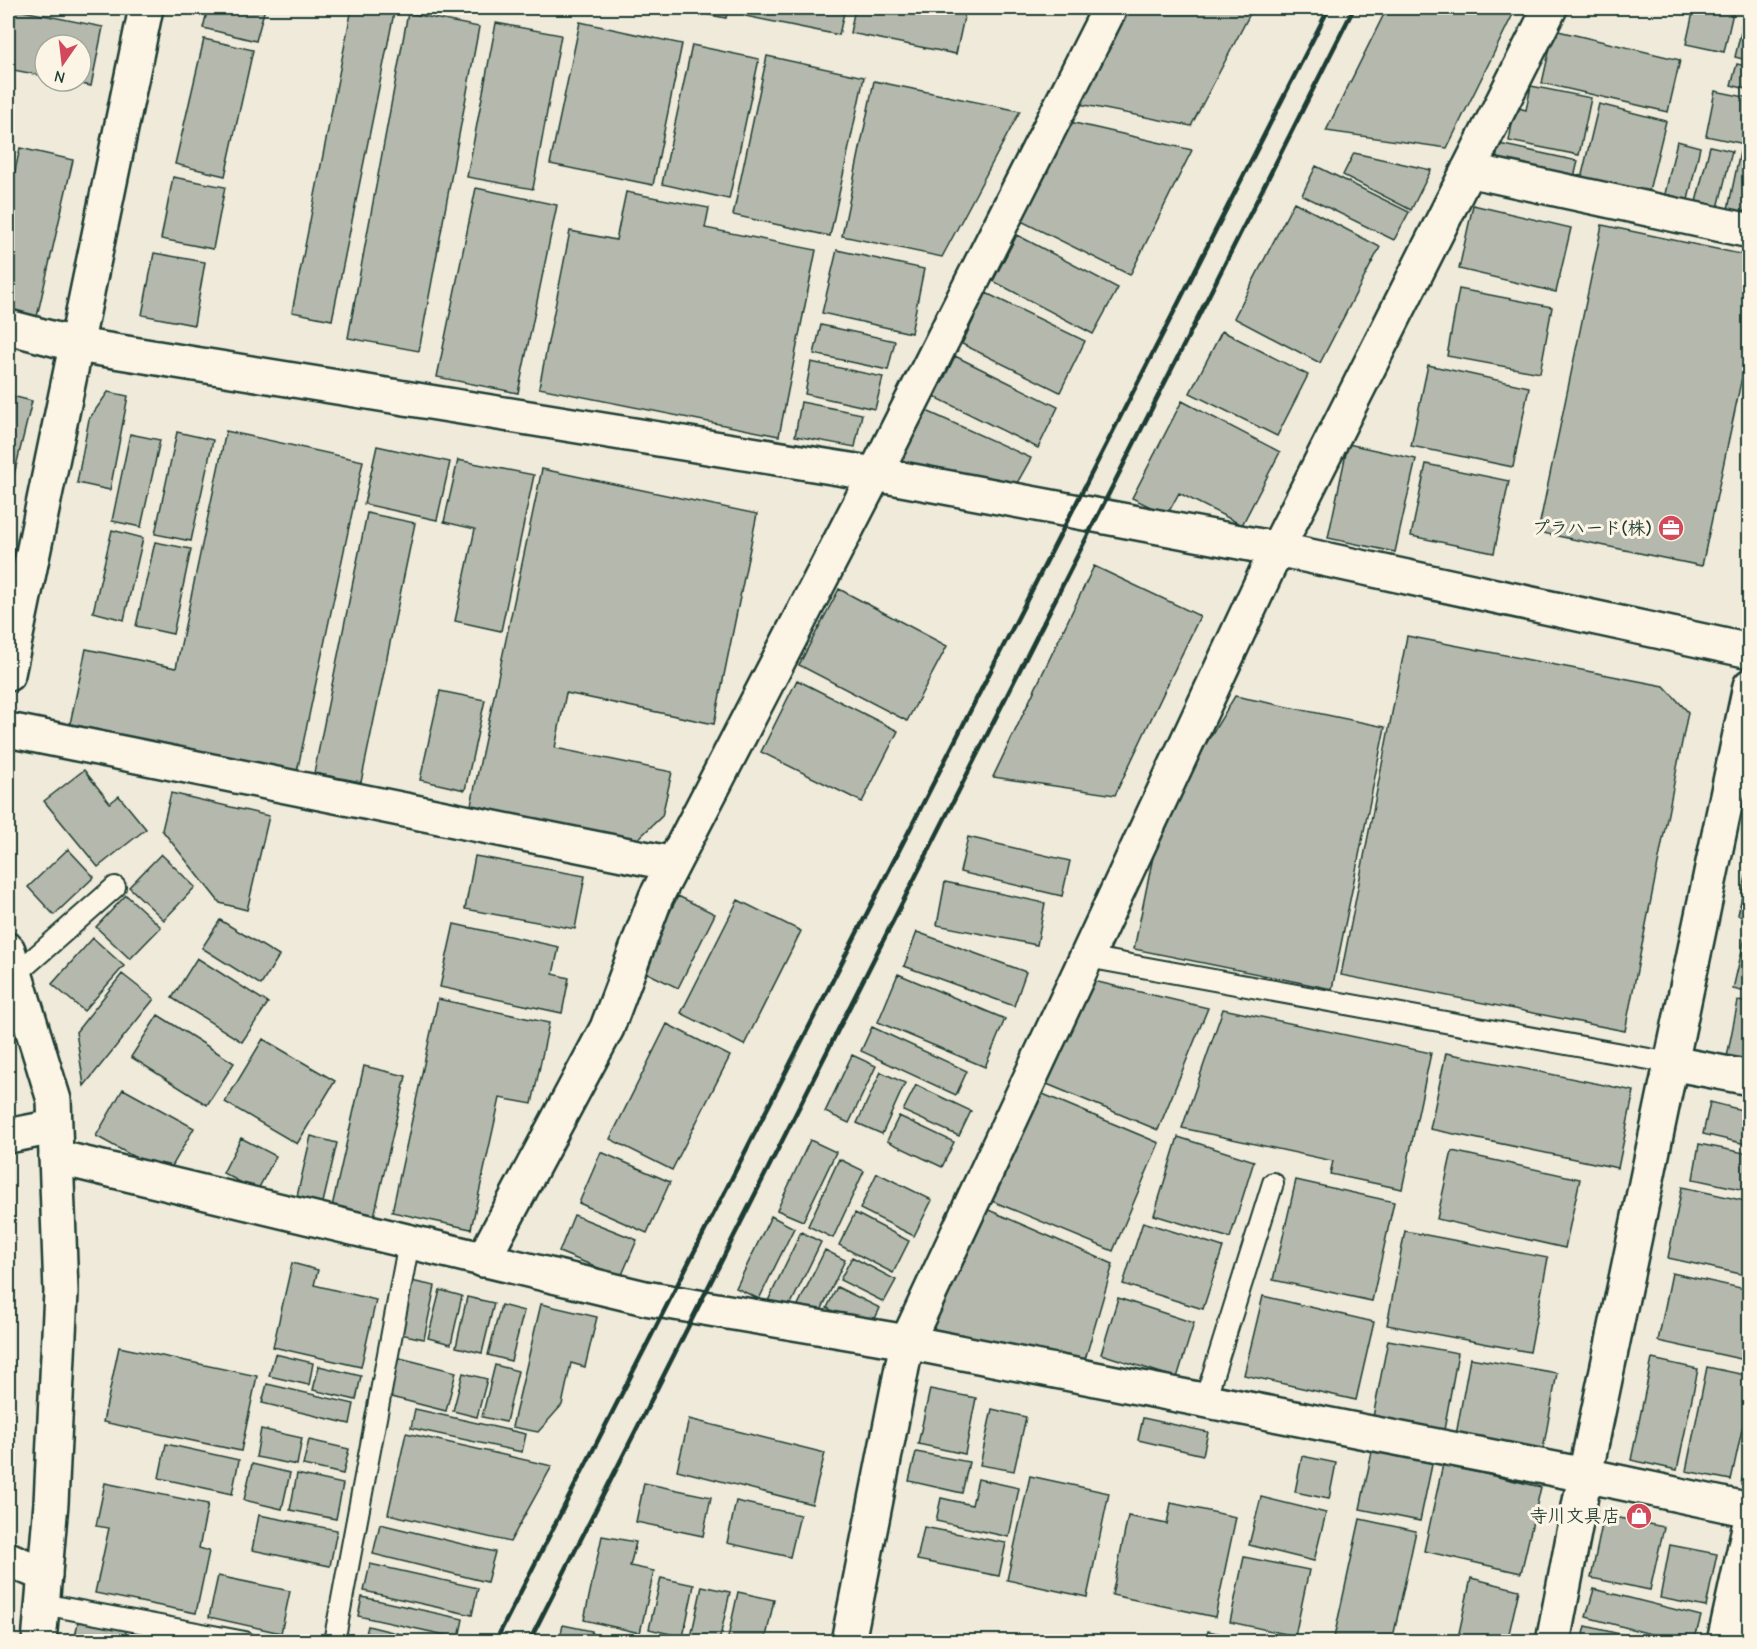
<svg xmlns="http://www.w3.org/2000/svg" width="1757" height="1649" font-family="'Comic Neue','Klee One',sans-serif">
<rect width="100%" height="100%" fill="#efeada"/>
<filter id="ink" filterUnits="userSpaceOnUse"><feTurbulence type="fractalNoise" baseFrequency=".0167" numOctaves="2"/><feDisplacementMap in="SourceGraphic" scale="12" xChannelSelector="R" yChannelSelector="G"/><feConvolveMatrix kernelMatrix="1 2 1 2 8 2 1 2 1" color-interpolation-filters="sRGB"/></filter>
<g filter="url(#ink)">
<path fill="#b5b9ad" stroke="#1f3d34" stroke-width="1.5" d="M8,8L103,27L91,86L68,81H81V45H45V76L8,69Z
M208,8H265L256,41L203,28Z
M352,8H395L332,320L292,312Z
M674,8H728L726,18Z
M747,8H845L839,35L745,16Z
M855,8H966L956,54L850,33Z
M1129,8H1253L1191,126L1079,104Z
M1387,8H1516L1447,148L1326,131Z
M1694,8H1734L1724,52L1686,44Z
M1745,8H1750V28L1741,27Z
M408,13L479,27L419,351L348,338Z
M580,22L682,44L653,185L550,164Z
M496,23L561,35L533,189L467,177Z
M1554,30L1680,60L1668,112L1542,83Z
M1741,32L1750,34V61L1735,57Z
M204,39L253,50L225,176L175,164Z
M692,45L759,59L729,199L662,184Z
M767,56L864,77L830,236L733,215Z
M1737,64L1750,67V90L1731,85Z
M874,81L1020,111L942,257L842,236Z
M1531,86L1591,98L1579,155L1509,141L1515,107L1526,110Z
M1715,91L1750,98V145L1706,136Z
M1599,104L1666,121L1647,199L1580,183Z
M1070,122L1192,150L1130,275L1021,221Z
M1677,141L1700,147L1688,200L1665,194Z
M1499,144L1578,161L1572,186L1494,170Z
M1710,146L1732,151L1718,208L1696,202Z
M20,148L73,160L36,321L8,315V203Z
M1740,152L1750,154V219L1727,214Z
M1354,153L1431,170L1411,210L1343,175Z
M1316,166L1409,212L1394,240L1302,195Z
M173,177L225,187L213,249L161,239Z
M476,188L557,205L518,393L437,377Z
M626,192L709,208L705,228L816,250L779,436L539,388L570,231L616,240Z
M1294,202L1380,247L1320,363L1234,318Z
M1473,205L1571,228L1556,292L1459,269Z
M1602,225L1750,256V339L1702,566L1538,532Z
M1017,235L1118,288L1093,334L993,281Z
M837,250L924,269L911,333L822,313Z
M154,253L205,262L194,325L142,315Z
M1459,289L1552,307L1540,373L1447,356Z
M986,293L1085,341L1060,392L962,344Z
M821,325L895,341L888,370L814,354Z
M1222,331L1308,375L1277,436L1190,393Z
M955,356L1058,407L1038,448L935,397Z
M811,362L883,377L875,409L805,394Z
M1428,365L1529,387L1513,467L1411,446Z
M108,392L128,396L110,490L77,483L89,419Z
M8,395L32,401L8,499Z
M1182,401L1280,452L1242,525L1179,493L1167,515L1132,498Z
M801,402L862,414L855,447L795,436Z
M920,408L1031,458L1012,492L932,475L896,460Z
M226,431L363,461L297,772L70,724L86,649L176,668Z
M177,432L213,440L191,541L155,534Z
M130,434L160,440L141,527L112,521Z
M1348,444L1416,459L1395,552L1328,538Z
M377,446L450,462L437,520L364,504Z
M458,460L534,475L501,631L455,621L475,529L444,522Z
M1426,464L1509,481L1494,553L1411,536Z
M542,469L757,514L714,724L566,693L555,748L672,772L662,816L637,840L471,805Z
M367,513L415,523L361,782L314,773Z
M112,530L143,538L124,620L93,612Z
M155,542L191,549L173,634L136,626Z
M1094,566L1200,616L1115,795L993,777Z
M839,589L947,646L907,721L799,665Z
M1407,636L1664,686L1688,712L1625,1031L1341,975Z
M797,680L898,731L862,802L761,752Z
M440,691L485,700L465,790L420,780Z
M1235,696L1385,727L1332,989L1134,949L1161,818Z
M84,770L110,803L119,796L146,829L98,867L44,801Z
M171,793L269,816L247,910L220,903L162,830Z
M968,837L1070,861L1062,896L960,872Z
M68,849L94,877L54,915L28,887Z
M161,854L195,887L164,920L129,887Z
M475,856L585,876L575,929L465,909Z
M1750,857V917L1738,915Z
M945,882L1045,903L1037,945L937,925Z
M126,895L161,927L130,959L96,927Z
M678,896L715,914L678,988L641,970Z
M738,900L801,931L744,1045L681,1013Z
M220,920L279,956L261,985L202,948Z
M454,924L559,947L553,974L569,978L562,1013L440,987Z
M1747,929L1750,930V993L1733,989Z
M917,932L1026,972L1014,1006L904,966Z
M93,938L124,966L84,1011L52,984Z
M197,958L268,1003L242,1042L172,998Z
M122,974L154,999L84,1086L76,1032Z
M898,974L1005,1019L985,1067L878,1022Z
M1085,979L1208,1008L1158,1130L1042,1082Z
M438,999L549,1023L532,1104L500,1098L471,1229L392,1212Z
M1738,1001L1750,1003V1067L1726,1062Z
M1223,1009L1431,1053L1402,1189L1330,1174L1333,1161L1182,1128Z
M158,1015L234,1063L207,1105L131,1057Z
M667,1024L730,1056L672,1170L610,1139Z
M872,1027L967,1071L956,1095L861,1051Z
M263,1039L335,1081L297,1144L225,1102Z
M1446,1053L1634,1091L1618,1168L1430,1129Z
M852,1055L876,1066L849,1123L825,1112Z
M364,1066L406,1076L373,1221L331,1211Z
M881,1072L905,1083L882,1134L857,1123Z
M916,1085L971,1111L959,1136L903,1111Z
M123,1089L194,1128L167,1175L96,1136Z
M1038,1092L1159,1143L1113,1251L992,1201Z
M1710,1102L1750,1112V1145L1703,1134Z
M899,1116L954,1142L942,1167L887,1141Z
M311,1136L337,1143L321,1211L295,1205Z
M1178,1137L1254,1161L1230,1238L1154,1215Z
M241,1138L276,1156L257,1191L223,1173Z
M810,1140L836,1152L803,1221L777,1210Z
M1699,1144L1750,1154V1191L1693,1179Z
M1452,1151L1580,1179L1565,1248L1437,1219Z
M601,1152L670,1182L647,1233L579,1203Z
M839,1159L864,1171L833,1238L808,1226Z
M877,1173L932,1200L914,1236L860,1209Z
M1296,1180L1394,1202L1372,1301L1273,1280Z
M1682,1187L1750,1202V1276L1668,1258Z
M984,1208L1113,1264L1084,1363L941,1337L933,1326Z
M855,1213L909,1241L893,1273L839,1245Z
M574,1215L637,1240L621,1277L559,1252Z
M771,1216L794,1228L759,1299L736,1288Z
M1143,1222L1223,1247L1203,1309L1123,1284Z
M1405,1231L1548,1258L1530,1352L1387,1325Z
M801,1232L821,1242L788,1310L768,1301Z
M825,1250L845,1260L819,1315L798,1305Z
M852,1257L896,1280L884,1302L840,1280Z
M292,1263L318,1270L314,1285L376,1300L361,1367L273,1347Z
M1672,1273L1750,1290V1361L1658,1341Z
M411,1281L435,1286L424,1339L400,1334Z
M837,1287L880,1308L870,1329L827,1308Z
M440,1290L462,1296L451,1344L428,1338Z
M1263,1296L1374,1322L1356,1400L1244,1375Z
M467,1297L494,1303L482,1353L456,1347Z
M1118,1298L1194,1323L1177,1378L1101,1354Z
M541,1304L597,1317L585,1367L571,1363L562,1405L538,1432L512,1427Z
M501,1305L524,1311L511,1361L488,1355Z
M1388,1340L1458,1353L1444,1430L1373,1417Z
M119,1347L257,1376L241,1451L103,1422Z
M275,1354L313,1363L309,1385L269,1376Z
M396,1357L456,1372L446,1411L387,1396Z
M1470,1358L1557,1373L1543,1450L1456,1435Z
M1652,1359L1698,1369L1677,1470L1631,1460Z
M495,1365L518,1371L506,1422L482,1417Z
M319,1366L361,1376L356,1400L313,1390Z
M1707,1367L1750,1376V1393L1731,1480L1686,1471Z
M463,1373L487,1379L477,1417L453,1411Z
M267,1384L354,1404L350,1424L262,1403Z
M930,1389L976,1398L965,1454L918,1444Z
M415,1409L526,1434L522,1452L411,1428Z
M992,1409L1026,1417L1014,1471L980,1465Z
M1143,1418L1208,1432L1203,1455L1138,1440Z
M689,1419L825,1453L812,1504L677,1470Z
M261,1429L302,1438L297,1465L256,1457Z
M406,1433L552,1466L510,1542L388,1514Z
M309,1440L349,1449L343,1474L303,1465Z
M166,1444L239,1460L232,1494L159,1478Z
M1373,1447L1433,1460L1420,1521L1360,1509Z
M1750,1447V1486L1741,1484Z
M916,1452L969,1462L962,1493L909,1481Z
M1302,1456L1336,1463L1329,1499L1295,1492Z
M252,1464L290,1473L282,1509L244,1500Z
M1443,1464L1541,1487L1521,1573L1424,1551Z
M297,1474L343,1484L336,1519L290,1510Z
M1030,1476L1109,1493L1087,1597L1007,1580Z
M978,1479L1019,1488L1009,1537L936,1521L941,1498L972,1505Z
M105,1483L208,1504L199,1548L209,1551L196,1613L95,1593L109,1528L96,1526Z
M644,1483L711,1497L703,1536L636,1522Z
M1261,1497L1326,1513L1314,1561L1249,1545Z
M736,1501L800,1515L790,1557L727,1543Z
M1171,1503L1236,1517L1215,1617L1112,1595L1128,1516L1167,1524Z
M259,1515L337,1530L330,1566L252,1550Z
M1604,1515L1664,1527L1650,1590L1591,1578Z
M1360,1519L1416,1531L1392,1642H1333Z
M380,1524L495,1552L487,1582L373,1554Z
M924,1527L1006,1543L999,1576L917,1560Z
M602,1536L636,1542L630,1566L654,1571L640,1633L584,1620Z
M1670,1545L1717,1554L1706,1607L1660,1598Z
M1244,1557L1309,1570L1295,1636L1230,1622Z
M370,1564L478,1588L472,1615L364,1591Z
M218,1576L290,1591L281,1633L209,1617Z
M661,1578L694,1585L683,1637L649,1629Z
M1471,1578L1519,1590L1507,1642H1457Z
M702,1586L730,1592L719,1642H690Z
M1594,1589L1701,1616L1694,1642H1681L1586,1617Z
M738,1592L774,1600L765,1642H727Z
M362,1597L463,1619L459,1638L358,1616Z
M79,1617L127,1626L124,1642H74Z
M563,1625L592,1631L589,1642H559Z
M368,1626L433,1642H364Z
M1586,1626L1653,1642H1582Z
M1746,1626L1750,1627V1642H1742Z
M1208,1631L1256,1642H1205Z
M136,1634L177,1642H135Z
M597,1635L623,1641V1642H595Z"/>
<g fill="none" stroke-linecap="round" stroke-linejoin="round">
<g stroke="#1f3d34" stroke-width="24">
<path id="service" d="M1087,957L1671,1063
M15,975L115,887
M1205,1400L1273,1183
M43,1604L245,1642
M334,1642L409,1242"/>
</g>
<g stroke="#1f3d34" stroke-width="38">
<path id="minor" d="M1468,170L1750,231
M8,327L77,345L875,474L1277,549L1750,651
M8,730L673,864
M1671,1063L1750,1078
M8,1136L54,1127
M56,1157L645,1298L907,1342L1585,1475L1750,1510
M483,1260L607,1028L656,897L875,474L1110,8
M8,1559L45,1575
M848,1642L907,1342L1277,549L1550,8
M1553,1642L1585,1475L1750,686
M1724,1642L1750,1523"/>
</g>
<g stroke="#1f3d34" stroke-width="38">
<path id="tertiary" d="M8,674L146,8
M8,950L54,1100L61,1292L51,1503L39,1642"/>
</g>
<use href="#service" stroke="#fcf5e5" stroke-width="20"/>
<use href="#minor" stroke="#fcf5e5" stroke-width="33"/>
<use href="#tertiary" stroke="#fcf5e5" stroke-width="33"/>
<path stroke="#1f3d34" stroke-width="4.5" d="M495,1642L1329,8
M529,1642L1354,8"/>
</g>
</g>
<defs>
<g id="office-disc" transform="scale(1.35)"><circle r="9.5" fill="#d1495b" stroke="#fcf5e5"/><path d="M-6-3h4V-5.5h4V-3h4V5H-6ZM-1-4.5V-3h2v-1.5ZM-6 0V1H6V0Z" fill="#fff"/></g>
<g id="shop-disc" transform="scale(1.35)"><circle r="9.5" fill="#d1495b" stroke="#fcf5e5"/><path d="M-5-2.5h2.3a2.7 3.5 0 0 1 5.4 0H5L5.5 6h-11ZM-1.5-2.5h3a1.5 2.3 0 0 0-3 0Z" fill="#fff"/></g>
</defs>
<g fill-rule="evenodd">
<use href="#office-disc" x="1671" y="528"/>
<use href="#shop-disc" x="1639" y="1516"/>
</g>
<g text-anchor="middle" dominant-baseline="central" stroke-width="6" stroke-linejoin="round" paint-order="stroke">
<g font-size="18" font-weight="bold" fill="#1f3d34" stroke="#fcf5e5" text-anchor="end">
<text x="1652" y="528">プラハード(株)</text>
<text x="1620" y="1516">寺川文具店</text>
</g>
</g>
<rect width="1757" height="1649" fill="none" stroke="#fcf5e5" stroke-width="30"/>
<rect x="15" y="15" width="1727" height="1619" fill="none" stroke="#1f3d34" stroke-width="2" filter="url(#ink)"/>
<g transform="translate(63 63) rotate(194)"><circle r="28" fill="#fcf5e5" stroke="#a4ab9e" stroke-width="1.5"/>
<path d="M0-4.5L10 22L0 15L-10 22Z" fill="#d1495b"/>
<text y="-9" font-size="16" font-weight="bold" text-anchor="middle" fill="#1f3d34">N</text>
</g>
</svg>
